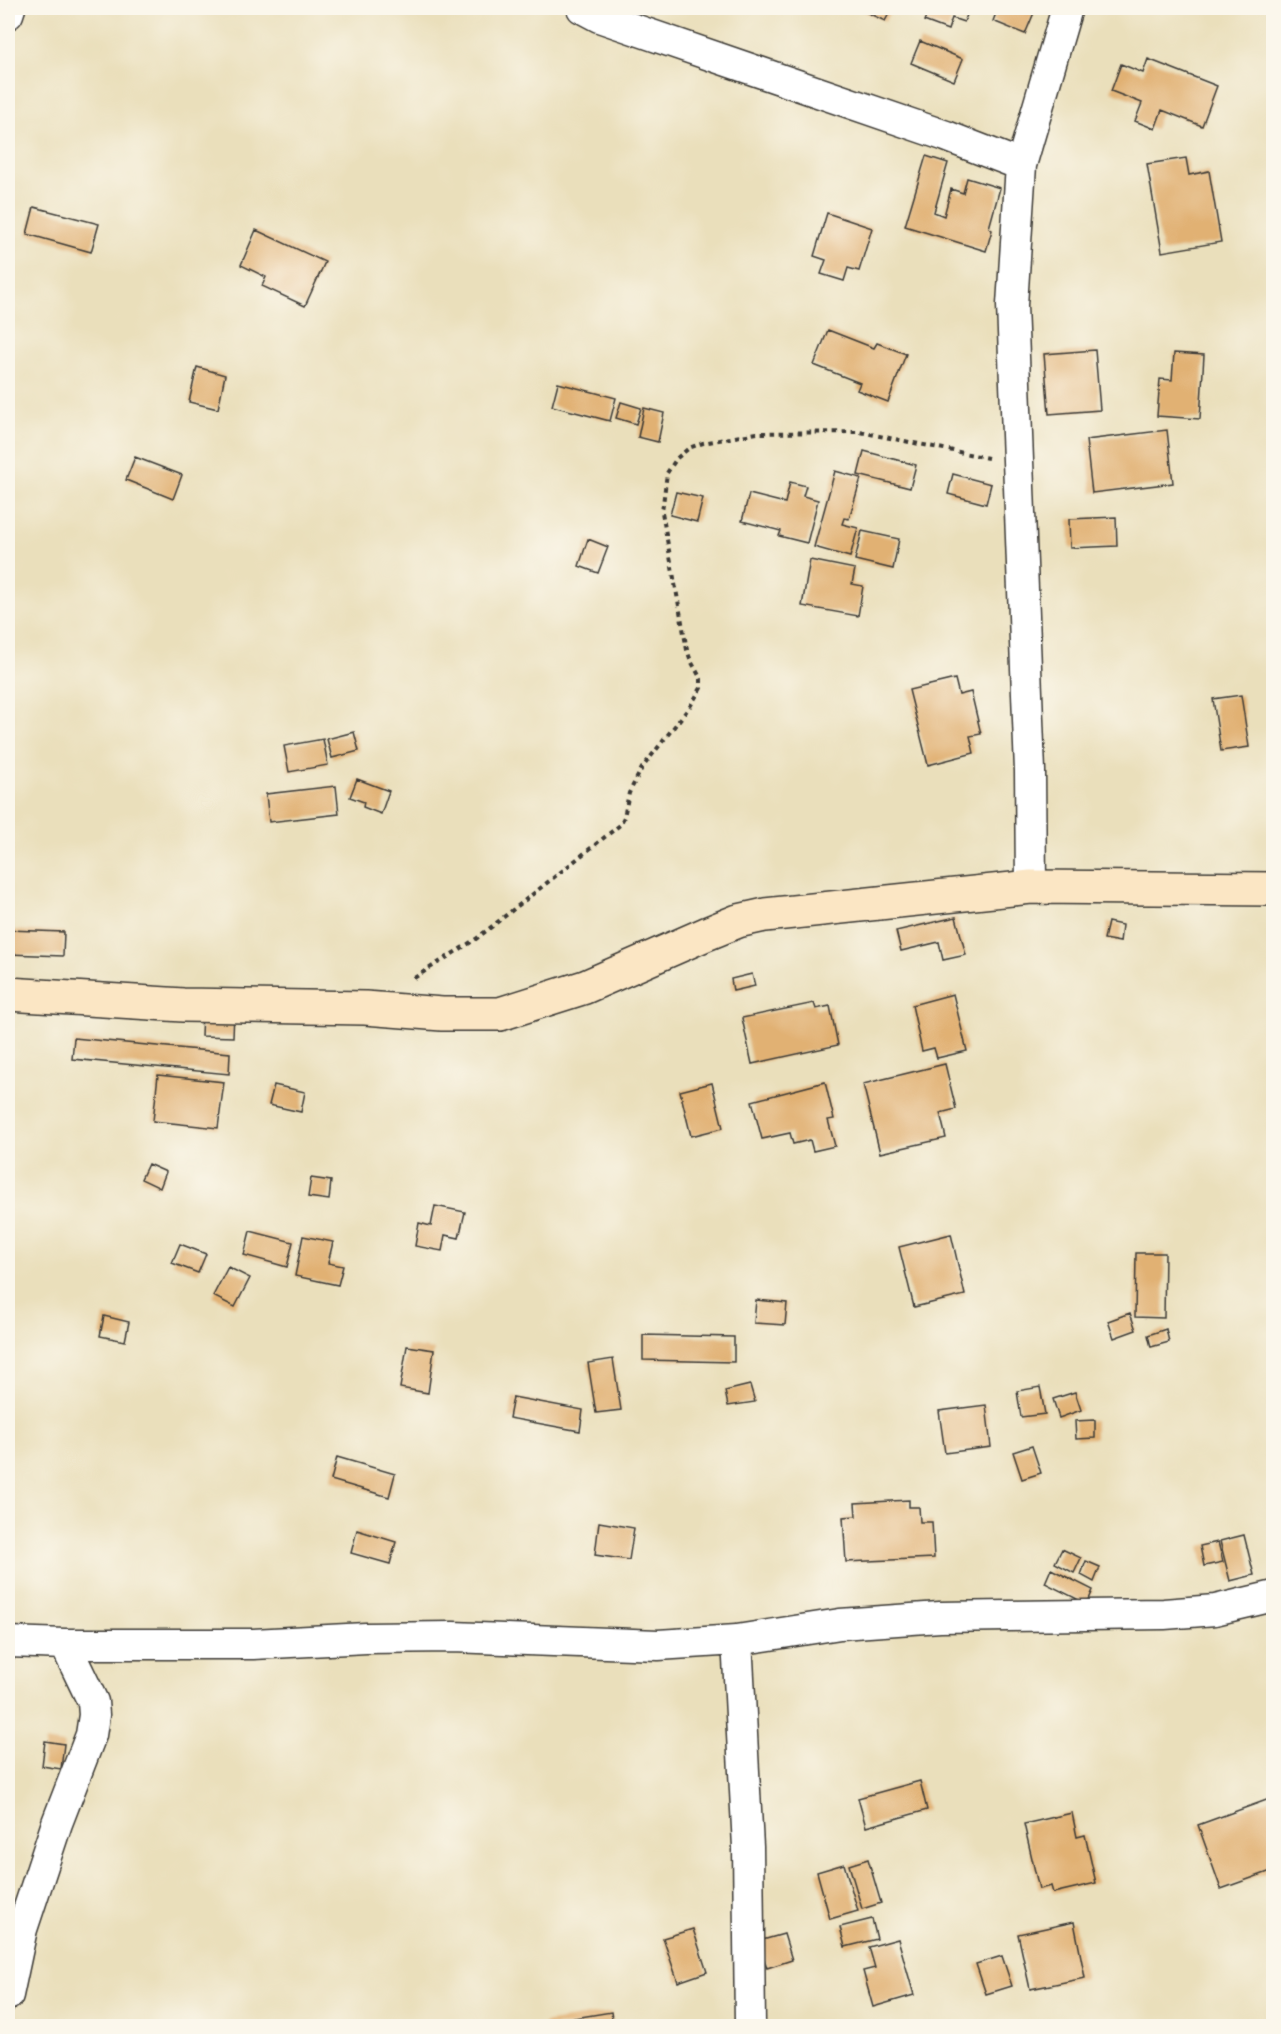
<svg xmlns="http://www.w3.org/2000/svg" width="1281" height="2034" font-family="Pangolin,sans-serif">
<rect width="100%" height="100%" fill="#fbf7ec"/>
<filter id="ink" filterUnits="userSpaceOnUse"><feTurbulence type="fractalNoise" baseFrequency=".0167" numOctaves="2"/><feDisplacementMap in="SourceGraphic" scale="12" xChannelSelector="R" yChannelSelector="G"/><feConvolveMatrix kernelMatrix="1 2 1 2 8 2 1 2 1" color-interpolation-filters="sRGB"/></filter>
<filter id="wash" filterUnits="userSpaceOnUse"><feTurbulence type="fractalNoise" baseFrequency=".008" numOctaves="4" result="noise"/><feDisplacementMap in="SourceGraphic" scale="24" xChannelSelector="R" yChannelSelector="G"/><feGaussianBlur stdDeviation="1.35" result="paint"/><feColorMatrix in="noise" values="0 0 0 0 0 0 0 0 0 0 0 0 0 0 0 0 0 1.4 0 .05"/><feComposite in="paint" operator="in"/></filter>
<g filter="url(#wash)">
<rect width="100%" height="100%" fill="#eadfbb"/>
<g id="blocks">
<path fill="#e1b173" d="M857,8H892L885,21Z
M912,8H970L964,22L952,18L948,30L924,21L927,14Z
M998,8H1036L1025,34L993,21Z
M920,41L963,59L954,81L911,63Z
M1148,59L1217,86L1202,126L1162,110L1155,129L1135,121L1142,103L1111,91L1121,64L1143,73Z
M926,156L948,163L934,212L944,216L951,189L963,193L967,178L1000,188L989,228L992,230L986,251L905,226Z
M1186,158L1189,175L1209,171L1221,242L1162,252L1147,164Z
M34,207L99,224L91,252L27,234Z
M827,213L872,228L859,271L848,268L844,281L821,274L826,260L814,256Z
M256,230L325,262L305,306L262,286L266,277L241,265Z
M828,330L874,348L877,343L906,354L888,402L857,390L860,383L814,365Z
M1095,350L1100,410L1049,414L1044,354Z
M1174,353L1204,355L1200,419L1157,416L1160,379L1172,380Z
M197,367L225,375L218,409L189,402Z
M558,383L616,398L610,421L552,406Z
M621,402L641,408L636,424L616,418Z
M644,408L664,413L658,442L638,437Z
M1167,430L1173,483L1092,493L1086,440Z
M864,451L916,465L910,488L858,475Z
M135,457L182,475L173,499L126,480Z
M835,471L861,478L849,519L844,518L842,524L858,528L850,557L814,547Z
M953,474L991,484L986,504L948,494Z
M790,482L806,486L803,496L818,500L807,543L779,536L781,531L742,521L749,494L785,503Z
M676,492L703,498L697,522L670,515Z
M1116,517L1117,546L1070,548L1069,519Z
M862,531L899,539L893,569L855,560Z
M588,539L608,547L598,573L579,566Z
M810,560L855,569L852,584L863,586L858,616L802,606Z
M955,679L959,695L971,692L981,734L970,736L974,753L928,765L909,690Z
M1241,695L1249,747L1221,751L1213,699Z
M354,732L359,751L332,758L327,739Z
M323,739L328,765L289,772L284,746Z
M357,779L389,791L381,814L363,807L364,802L350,797Z
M336,786L339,814L269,822L266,794Z
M956,917L966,955L943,960L939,942L901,951L896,931Z
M1108,922L1122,925L1120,942L1104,939Z
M8,930L64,932L63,956L8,954Z
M752,974L755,986L733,991L731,979Z
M953,994L967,1051L937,1058L934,1048L922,1051L912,1005Z
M814,1003L816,1009L830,1006L838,1045L752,1064L742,1018Z
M202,1011L234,1012L233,1037L201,1036Z
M74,1038L230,1053L229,1074L72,1059Z
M945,1064L956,1109L940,1113L946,1138L880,1153L863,1084Z
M158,1075L224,1082L218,1128L153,1121Z
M825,1082L834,1119L828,1120L835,1146L813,1151L810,1140L793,1144L790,1133L762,1139L752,1101Z
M712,1083L723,1128L691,1136L680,1091Z
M274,1085L305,1092L301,1112L269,1105Z
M148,1164L166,1172L160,1188L141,1179Z
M311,1178L331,1181L329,1200L308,1197Z
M435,1206L465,1212L459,1238L445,1235L442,1251L415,1246L419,1223L431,1226Z
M250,1231L293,1242L287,1267L244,1255Z
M951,1234L965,1295L914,1307L899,1247Z
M303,1236L333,1242L328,1263L343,1266L338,1285L295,1276Z
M180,1244L206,1254L198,1273L172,1263Z
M1136,1253H1165L1164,1318L1135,1317Z
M228,1267L250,1278L235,1307L213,1296Z
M756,1300L787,1303L785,1325L754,1323Z
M1130,1313L1136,1330L1114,1338L1108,1321Z
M104,1316L129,1322L125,1341L100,1336Z
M1166,1329L1169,1342L1151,1347L1148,1335Z
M643,1335L734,1337V1362L643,1360Z
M407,1346L434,1350L428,1393L400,1388Z
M613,1359L621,1410L596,1413L588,1363Z
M750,1385L755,1402L728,1406L725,1391Z
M1040,1387L1045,1414L1021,1417L1017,1391Z
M1075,1392L1081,1410L1059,1418L1053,1399Z
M513,1397L583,1410L580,1431L509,1418Z
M986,1405L991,1447L945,1453L939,1411Z
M1095,1420V1438L1076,1439L1075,1421Z
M1032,1446L1041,1473L1022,1479L1013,1452Z
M337,1457L395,1474L389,1497L331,1480Z
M909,1500V1507H919L920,1522H932L934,1558L846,1562L843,1517L856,1516L855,1503Z
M599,1522L634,1528L629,1560L595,1555Z
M357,1530L396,1542L390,1564L351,1553Z
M1244,1535L1254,1575L1230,1581L1220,1541Z
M1218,1542L1223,1562L1204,1566L1200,1546Z
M1062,1549L1081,1558L1074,1573L1055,1563Z
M1086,1561L1100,1567L1094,1582L1081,1575Z
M1051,1569L1093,1590L1087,1604L1045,1583Z
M45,1741L64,1744L61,1769L42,1766Z
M920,1781L927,1810L866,1827L858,1798Z
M1272,1798L1274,1870L1221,1889L1198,1825Z
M1072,1813L1077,1837L1085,1835L1096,1883L1053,1893L1051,1886L1039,1889L1024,1824Z
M868,1859L881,1903L862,1909L849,1865Z
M844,1864L858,1911L830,1919L817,1872Z
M872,1919L877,1939L845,1947L840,1927Z
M1074,1922L1085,1978L1030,1989L1018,1934Z
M693,1929L707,1972L678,1982L663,1938Z
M784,1934L792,1960L767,1968L759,1941Z
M898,1939L914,1995L873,2007L863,1971L875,1968L869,1947Z
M1002,1956L1012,1986L986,1994L976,1964Z
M611,2012L613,2026H544V2023Z"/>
</g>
</g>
<g filter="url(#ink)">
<use href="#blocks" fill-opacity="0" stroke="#3b3934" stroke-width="1.5"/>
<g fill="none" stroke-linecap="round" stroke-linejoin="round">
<g stroke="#3b3934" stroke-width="33">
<path id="street" d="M582,8L599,17L946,136L1021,165
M8,14L10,8
M1031,887L1030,771L1012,305L1021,165L1067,8
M737,1640L748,1847L750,2026
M8,1642L65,1644H253L366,1638L453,1637L658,1645L737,1640L840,1624L940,1617L1164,1614L1215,1610L1274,1596
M8,1995L22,1929L57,1823L91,1735L94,1715L93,1702L65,1644"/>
</g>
<g stroke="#3b3934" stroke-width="36">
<path id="secondary" d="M8,994L183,1005L365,1008L442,1014H500L585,987L706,934L738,921L765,915L1031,887L1274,889"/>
</g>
<path stroke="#3b3934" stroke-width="4" stroke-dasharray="4.5 4.5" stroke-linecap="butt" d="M414,978L476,939L620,825L624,817L629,793L642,768L691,705L701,688V679L691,661L687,650L662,512L667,473L677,458L689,448L703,443L757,433L860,432L988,458"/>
<use href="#street" stroke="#fff" stroke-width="30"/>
<use href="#secondary" stroke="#fbe6c4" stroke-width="33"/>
</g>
</g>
<rect width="1281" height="2034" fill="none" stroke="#fbf7ec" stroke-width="30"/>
</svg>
